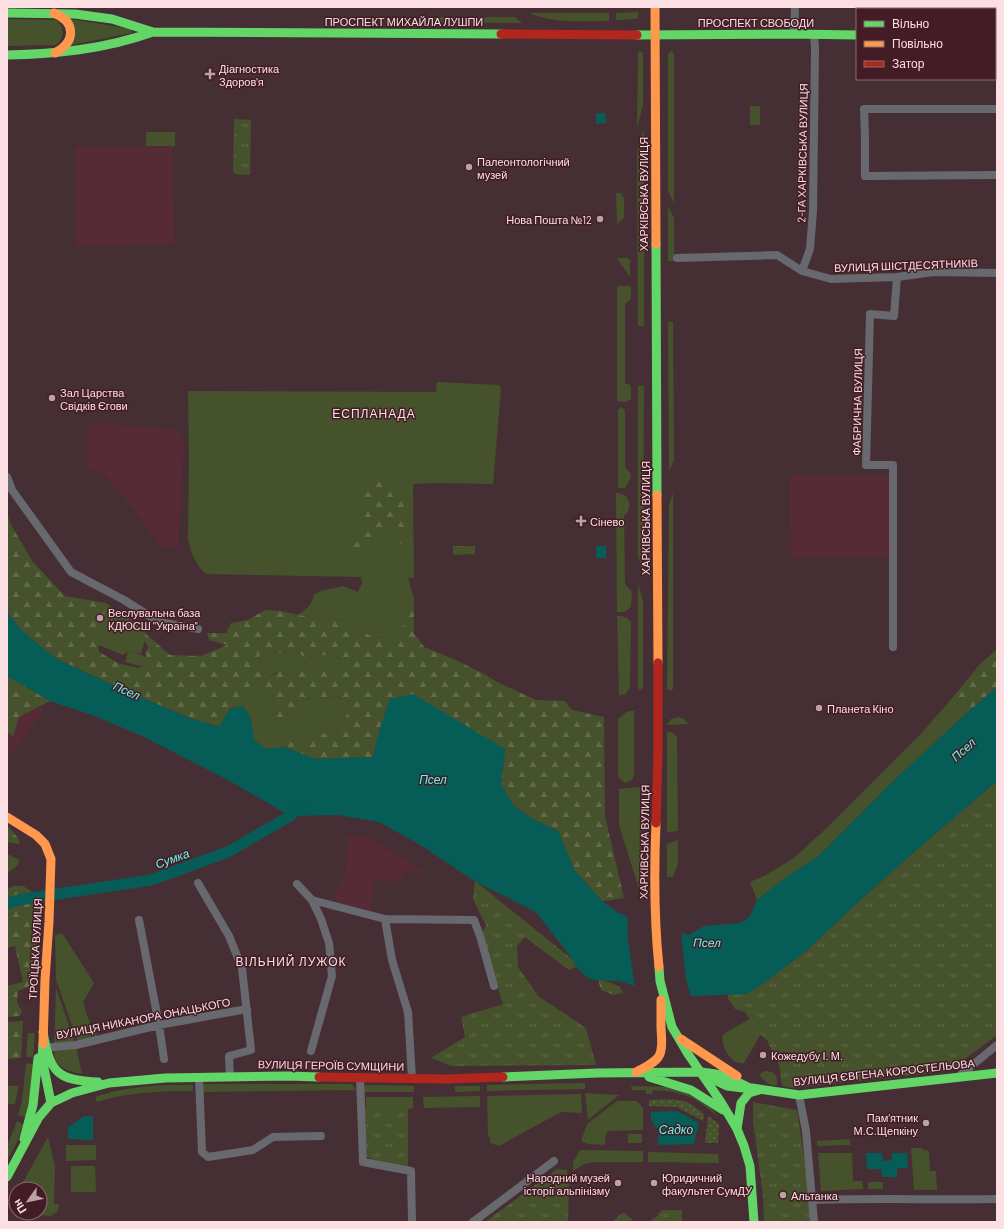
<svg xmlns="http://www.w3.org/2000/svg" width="1004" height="1229" font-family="Barlow,sans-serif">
<defs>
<pattern id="forest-firs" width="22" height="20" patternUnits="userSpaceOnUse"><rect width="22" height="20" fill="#46522b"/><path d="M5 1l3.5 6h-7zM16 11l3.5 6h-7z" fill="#626a4a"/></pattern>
<pattern id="park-tufts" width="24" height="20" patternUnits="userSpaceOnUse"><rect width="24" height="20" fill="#46522b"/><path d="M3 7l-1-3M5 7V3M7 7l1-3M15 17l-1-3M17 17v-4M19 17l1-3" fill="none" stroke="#626a4a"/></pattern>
<pattern id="garden-dots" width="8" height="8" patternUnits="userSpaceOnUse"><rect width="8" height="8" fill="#46522b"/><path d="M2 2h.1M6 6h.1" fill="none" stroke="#626a4a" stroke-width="1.8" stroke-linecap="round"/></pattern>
</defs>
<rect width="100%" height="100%" fill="#462f34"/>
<path fill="#572b35" d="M75,147H172L175,244L76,246Z
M88,423L176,429L184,440L178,546H160L142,520L107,477L88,466Z
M891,475L892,557L791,558L790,476Z
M7,693L44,711L7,759Z
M348,836L367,837L425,872L402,873L401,882L393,881H373L372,911L355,907L333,900L346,869Z"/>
<path fill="#46522b" d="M638,12V17L636,19L616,20V13Z
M529,13H609V21C582,21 555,24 529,13Z
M432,17H515L522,23L426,22L429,19Z
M7,19L57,20C65,29 65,37 56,45L7,46Z
M71,19L131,29L132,32L131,33L71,45Z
M640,51L643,53V105L637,128L638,53Z
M671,51L674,54V203L668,191V54Z
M750,106H760V125H750Z
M644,129V326H638L637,152Z
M146,132H175V146H146Z
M616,193H621L624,198V218L617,224Z
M668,206L674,218V261H668Z
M617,258H628L630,261V277Z
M617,286H631V299L625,304V384H629L631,387V399L626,402L617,401Z
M668,322H673L674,460L669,471Z
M437,382L499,385L501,388L493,484L436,483L413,484L414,578H408L414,599L405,604L401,639L373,637L355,627L350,619L322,620L297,615C307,609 311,606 314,595L321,591L343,586L358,592L362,583L361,577L206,574L199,567L192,554L188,540L189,459L188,391L436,392Z
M638,386H644L643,576L638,554Z
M621,407L625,410V467L630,473L631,478L625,488H618V410Z
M616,493C630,493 634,507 624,516L625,584L632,592L631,606C627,612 624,612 617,612Z
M673,493V689L670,691L667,689L669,505Z
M638,583L643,602V688L640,690L638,688Z
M105,607L147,633L141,654L129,651L150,658L147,668L125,662L128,652L123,655L96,644V634L78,629Z
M617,616C623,616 629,617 631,623L630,687L626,694L619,695Z
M262,653L299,654L307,658L318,655L334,656L340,660L341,668L324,671H308L301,668L275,673L266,680L263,678C261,670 254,658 262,653Z
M257,691L272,693L274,700L271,714L284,724L304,700L335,696L348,702L350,709L339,728L334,732L296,738L284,747L267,750L254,741L250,716L243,706Z
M953,697L966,714L889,785L819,856L788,876L757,900L750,882L764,876L794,858L833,822L919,736Z
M628,711H634V776L632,780L625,783L621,780L618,776V719Z
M678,717L684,719L689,724L667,725L671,719Z
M667,732H671L677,737L678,831L667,832Z
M640,787L641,890L639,889L619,825V789Z
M678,840V864L673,877H667V844Z
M62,933L94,983L83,1002L91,1027H95L98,1038L78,1042L56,980L55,935Z
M56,988L75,1043L54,1046Z
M757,1015L766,1025L744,1063C731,1066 722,1047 722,1036L727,1032Z
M28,1033H35L33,1057H26Z
M76,1046L82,1074C73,1072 57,1069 55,1058C54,1055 54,1051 54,1048Z
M26,1063L33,1064L29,1102L25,1117L18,1115L22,1101Z
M765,1071C774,1071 778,1075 777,1085C771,1087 763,1081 760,1075V1074Z
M585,1083V1089L487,1091V1085Z
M203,1084H352L356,1090L203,1092Z
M164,1085H193V1091C161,1091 128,1092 97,1102L95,1097C117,1089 140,1087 164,1085Z
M366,1085L414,1086V1092H363V1087Z
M7,1086H19L15,1104H7Z
M455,1086H480V1091L455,1092Z
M631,1086L670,1087L681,1090L711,1108L718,1117C696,1097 682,1091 653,1090L652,1094H646V1090H632Z
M585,1093L619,1095L588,1120Z
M581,1094L582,1113L561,1112L499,1146L490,1143V1138L488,1136L487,1096Z
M480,1096V1107L424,1108L423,1097Z
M366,1097H413V1108L408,1109V1167L371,1160L367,1155Z
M617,1101H637L643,1108V1130L608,1131L606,1134L605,1145L588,1144L581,1141L587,1124Z
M17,1121L23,1124L17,1142L7,1161V1146Z
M628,1134H642V1143H628Z
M48,1137L55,1166L54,1204H59L58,1211L51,1216L19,1214L40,1213V1189H19Z
M850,1139V1145L817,1146V1141Z
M66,1145H96V1160L66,1161Z
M911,1148H923V1150L929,1151L930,1171H936L937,1190H914Z
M580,1150L643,1151V1162H595L584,1164L573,1171V1162Z
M648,1152L718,1154L719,1163L648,1162Z
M818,1153H852L853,1181H862L863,1189L821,1191Z
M71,1166H95L96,1192H71Z
M868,1182H883V1189H868Z"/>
<path fill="url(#forest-firs)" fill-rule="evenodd" d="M378,481L402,489L408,514L402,544L396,541L392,526H384L372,535L361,549L346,552L357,542L365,491Z
M7,515L14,530L33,562L65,596L106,603L131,620L147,635L170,655L201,656L227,645L209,640L207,633H226L231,623L248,620L265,610L281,611L322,620L350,619L355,627L373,637L401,639L405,604L414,599V633L424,647L458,661L484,674L497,682L536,700L565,701L572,710L604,717L605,816L624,898L602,901L575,871L558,831L534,820L514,807L501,784L505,749L381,725L373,757L315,759L284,747L296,738L334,732L339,728L350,709L348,702L335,696L304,700L284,724L277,726L271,714L274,700L272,694L257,691L243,706L230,709L219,727L187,717L121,689L55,658L22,631L7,612ZM105,613H109L119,617L126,622L129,629L147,644L148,648L145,653L147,657L145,665L139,668L120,664L99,652C98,634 89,630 105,613ZM262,653L299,654L307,658L318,655L334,656L340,660V667C331,670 320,672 310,671C306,671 304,669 301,668C289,666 275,673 266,680L263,678C261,670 254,658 262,653Z
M997,649V687L966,714L953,697L980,664Z
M7,676L50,701L19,717L13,736L7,732Z
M7,825L18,838L20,844L7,842Z
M7,855H9L20,860L17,866L7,873Z
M14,886H23L31,891L40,905L39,926L30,986L18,991L17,1003L22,1011L20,1016L7,1017V986L23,982L15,946L7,948V889Z
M598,979L611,983L620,987L623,993L613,995L601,990Z
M23,1021L21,1058L7,1059V1022Z"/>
<path fill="url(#park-tufts)" d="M234,119L251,120L250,175L235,174L233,172Z
M453,546H475V554L453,555Z
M997,781V1035L949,1071L793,1088L782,1086L779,1064L771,1049L767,1040L760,1034L745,1012L735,1009L728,998V994H746L761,985L806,951L857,903L914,852Z
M475,881L573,960L576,967L570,970L566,968L525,937L517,946L518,967L538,996L586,1028L596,1065L451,1066L431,1058L465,1037L461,1017L503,1004L481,934L486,926L473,899Z
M753,1102L797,1110L808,1183L810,1222H764L763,1195L753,1122Z
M365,1107H406L407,1167L384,1164L367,1157Z
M557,1169L567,1170L569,1186L568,1222H485Z
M661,1210H682V1222H651V1220H653V1218H656V1216H658V1213H660Z
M622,1213H626V1215L629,1216V1218H632V1221H634V1222H609L613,1221Z"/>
<path fill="url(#garden-dots)" d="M649,1100C675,1100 683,1096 704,1114L703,1121L677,1107L649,1106Z
M708,1116L719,1124L718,1143H705Z"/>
<path fill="#065d57" d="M596,113H605L606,123L596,124Z
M596,546H606V558H596Z
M7,612L22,631L55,658L121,689L187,717L219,727L230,709L243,706L250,716L254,740L267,749L284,747L315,759L373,757L381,725L390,699L413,694L505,749L501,784L514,806L534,820L558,831L575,871L602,901L618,913L689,935L704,926L741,923L750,916L757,900L788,876L819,856L889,785L966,714L997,687V781L914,852L857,903L806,951L761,985L746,994L694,996L638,987L619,981L594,980L588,978L576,967L573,960L536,912L476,882L422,846L379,822L338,815L290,816L228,780L142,736L95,716L50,701L7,676Z
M677,1111L699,1123L694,1144L658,1145L659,1128H656L651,1119V1112Z
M84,1116H93V1140L68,1139V1127Z
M866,1153H882L883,1161L892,1160V1153H907L908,1168H897V1177H882L881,1169H867Z"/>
<path fill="#462f34" d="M627,914L681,930L686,979L691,998L635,989L628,939Z"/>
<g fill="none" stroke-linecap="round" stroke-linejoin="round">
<path stroke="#065d57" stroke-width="11" d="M7,904L18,900L151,880L228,852L290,816L301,805"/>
<path stroke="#68696e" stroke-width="8" d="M794,34L795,7
M997,109H864L865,138V176L997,175
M677,258L777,255L802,271L831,279L897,277L934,272L997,273
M802,271L810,249L813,211L815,49L814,34
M7,477L12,490L71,572L124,600L159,622L198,629
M893,647V465H866L870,314L894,316L897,277
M198,883L229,936L242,968L251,1050L229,1056L230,1077
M297,884L312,900L321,919L329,943L332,976L311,1051
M312,900L385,919L474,920L480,936L494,986
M385,919L392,960L408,1012L412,1078
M139,920L159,1025L164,1059
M42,1048L76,1045L159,1025L247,1009
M199,1077L202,1152L208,1157L253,1150L273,1137L321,1136
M360,1077L363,1162L411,1171L412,1222
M958,1077L997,1045
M799,1095L806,1131L814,1222
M813,1200C874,1198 936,1200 997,1199
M473,1222L554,1161"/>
<path stroke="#63d668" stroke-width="9" d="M7,13L75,14L112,19L153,32L501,34
M637,35L794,34L857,35
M995,36H997
M7,55C57,54 105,49 153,32
M656,244L657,495
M659,967L660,981L672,1027L688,1054L721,1102L737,1129L744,1146L750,1166L754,1222
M43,1032C50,1071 56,1081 98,1082
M43,1044L42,1058L51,1103
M704,1075L727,1086L743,1088
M503,1077L597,1073L701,1072L723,1075L750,1088
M649,1077L691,1090L723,1110
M752,1088L799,1095L997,1073
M737,1129L741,1103L749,1093L759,1090
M24,1139L33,1105L38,1058
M7,1177L39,1117L51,1103L72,1093L109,1083L165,1078L288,1076L319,1077"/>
<path stroke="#ff974d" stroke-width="9" d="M655,7L656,244
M54,13C76,22 76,42 55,53
M657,495L658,663
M7,817L36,835L45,844L51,859L49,922L45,980L43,1044
M656,823C654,871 654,919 659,967
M681,1039L737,1076
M636,1072C662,1059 663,1057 661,1028C661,1019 661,1009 661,1000"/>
<path stroke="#b3261e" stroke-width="9" d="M501,34L637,35
M656,823L658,753V663
M319,1077L447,1079L503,1077"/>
</g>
<g fill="#bca1a6" stroke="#431c25" stroke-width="1.5">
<path d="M208 68h4v4h4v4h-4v4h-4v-4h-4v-4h4z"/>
<circle cx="469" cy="167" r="4"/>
<circle cx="600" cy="219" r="4"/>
<circle cx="52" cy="398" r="4"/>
<path d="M579 515h4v4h4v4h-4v4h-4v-4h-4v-4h4z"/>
<circle cx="100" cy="618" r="4"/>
<circle cx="819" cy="708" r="4"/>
<circle cx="763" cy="1055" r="4"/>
<circle cx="926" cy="1123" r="4"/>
<circle cx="618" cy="1183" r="4"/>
<circle cx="654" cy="1183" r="4"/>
<circle cx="783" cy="1195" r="4"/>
</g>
<g text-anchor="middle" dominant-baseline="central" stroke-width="3" stroke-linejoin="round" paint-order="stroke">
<g font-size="11" fill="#fbdfe3" stroke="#431c25">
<text x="404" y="21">ПРОСПЕКТ МИХАЙЛА ЛУШПИ</text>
<text x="756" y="22">ПРОСПЕКТ СВОБОДИ</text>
<text transform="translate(802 153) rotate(-89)">2-ГА ХАРКІВСЬКА ВУЛИЦЯ</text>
<text transform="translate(643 194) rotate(-90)">ХАРКІВСЬКА ВУЛИЦЯ</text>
<text transform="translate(906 265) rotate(-2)">ВУЛИЦЯ ШІСТДЕСЯТНИКІВ</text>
<text transform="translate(857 402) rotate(-89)">ФАБРИЧНА ВУЛИЦЯ</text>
<text transform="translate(645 518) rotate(-90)">ХАРКІВСЬКА ВУЛИЦЯ</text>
<text transform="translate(644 842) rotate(-89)">ХАРКІВСЬКА ВУЛИЦЯ</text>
<text transform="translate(35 949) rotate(-87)">ТРОЇЦЬКА ВУЛИЦЯ</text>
<text transform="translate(143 1018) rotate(-11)">ВУЛИЦЯ НИКАНОРА ОНАЦЬКОГО</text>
<text transform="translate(331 1065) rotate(1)">ВУЛИЦЯ ГЕРОЇВ СУМЩИНИ</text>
<text transform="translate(884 1072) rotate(-6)">ВУЛИЦЯ ЄВГЕНА КОРОСТЕЛЬОВА</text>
</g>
<g font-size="11" fill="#fbdfe3" stroke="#431c25" text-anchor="start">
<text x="219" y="68">Діагностика<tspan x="219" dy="13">Здоров'я</tspan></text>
<text x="477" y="161">Палеонтологічний<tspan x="477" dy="13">музей</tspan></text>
<text x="592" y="219" text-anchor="end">Нова Пошта №12</text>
<text x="60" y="392">Зал Царства<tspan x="60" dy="13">Свідків Єгови</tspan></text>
<text x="590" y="521">Сінево</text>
<text x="108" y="612">Веслувальна база<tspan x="108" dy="13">КДЮСШ "Україна"</tspan></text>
<text x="827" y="708">Планета Кіно</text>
<text x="771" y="1055">Кожедубу І. М.</text>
<text x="918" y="1117" text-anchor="end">Пам’ятник<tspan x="918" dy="13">М.С.Щепкіну</tspan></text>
<text x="610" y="1177" text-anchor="end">Народний музей<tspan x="610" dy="13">історії альпінізму</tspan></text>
<text x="662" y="1177">Юридичний<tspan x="662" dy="13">факультет СумДУ</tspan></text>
<text x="791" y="1195">Альтанка</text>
</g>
<g font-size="12" letter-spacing="1" fill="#fbdfe3" stroke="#431c25">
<text x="374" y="413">ЕСПЛАНАДА</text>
<text x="291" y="961">ВІЛЬНИЙ ЛУЖОК</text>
</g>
<g font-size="12" font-style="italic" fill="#65f9ec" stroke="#431c25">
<text transform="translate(127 690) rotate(24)">Псел</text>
<text transform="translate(963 749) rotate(-42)">Псел</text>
<text x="433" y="779">Псел</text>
<text transform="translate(172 858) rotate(-20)">Сумка</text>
<text transform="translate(707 942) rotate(1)">Псел</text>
<text x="676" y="1129">Садко</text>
</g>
</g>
<rect width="1004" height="1229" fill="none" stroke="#fbdfe3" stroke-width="16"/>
<rect x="856" y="8" width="140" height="72" fill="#431c25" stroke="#8d6a71"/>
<rect x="864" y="21" width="20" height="6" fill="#63d668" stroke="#8d6a71"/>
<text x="892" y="28" font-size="12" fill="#fbdfe3">Вільно</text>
<rect x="864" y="41" width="20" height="6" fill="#ff974d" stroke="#8d6a71"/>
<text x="892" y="48" font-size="12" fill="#fbdfe3">Повільно</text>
<rect x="864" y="61" width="20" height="6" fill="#b3261e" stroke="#8d6a71"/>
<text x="892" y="68" font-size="12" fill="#fbdfe3">Затор</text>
<g transform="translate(28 1201) rotate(237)"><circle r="19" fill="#431c25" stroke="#8d6a71"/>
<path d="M0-3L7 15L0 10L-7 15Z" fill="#bca1a6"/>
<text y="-6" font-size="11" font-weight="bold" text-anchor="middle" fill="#fbdfe3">Пн</text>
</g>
</svg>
